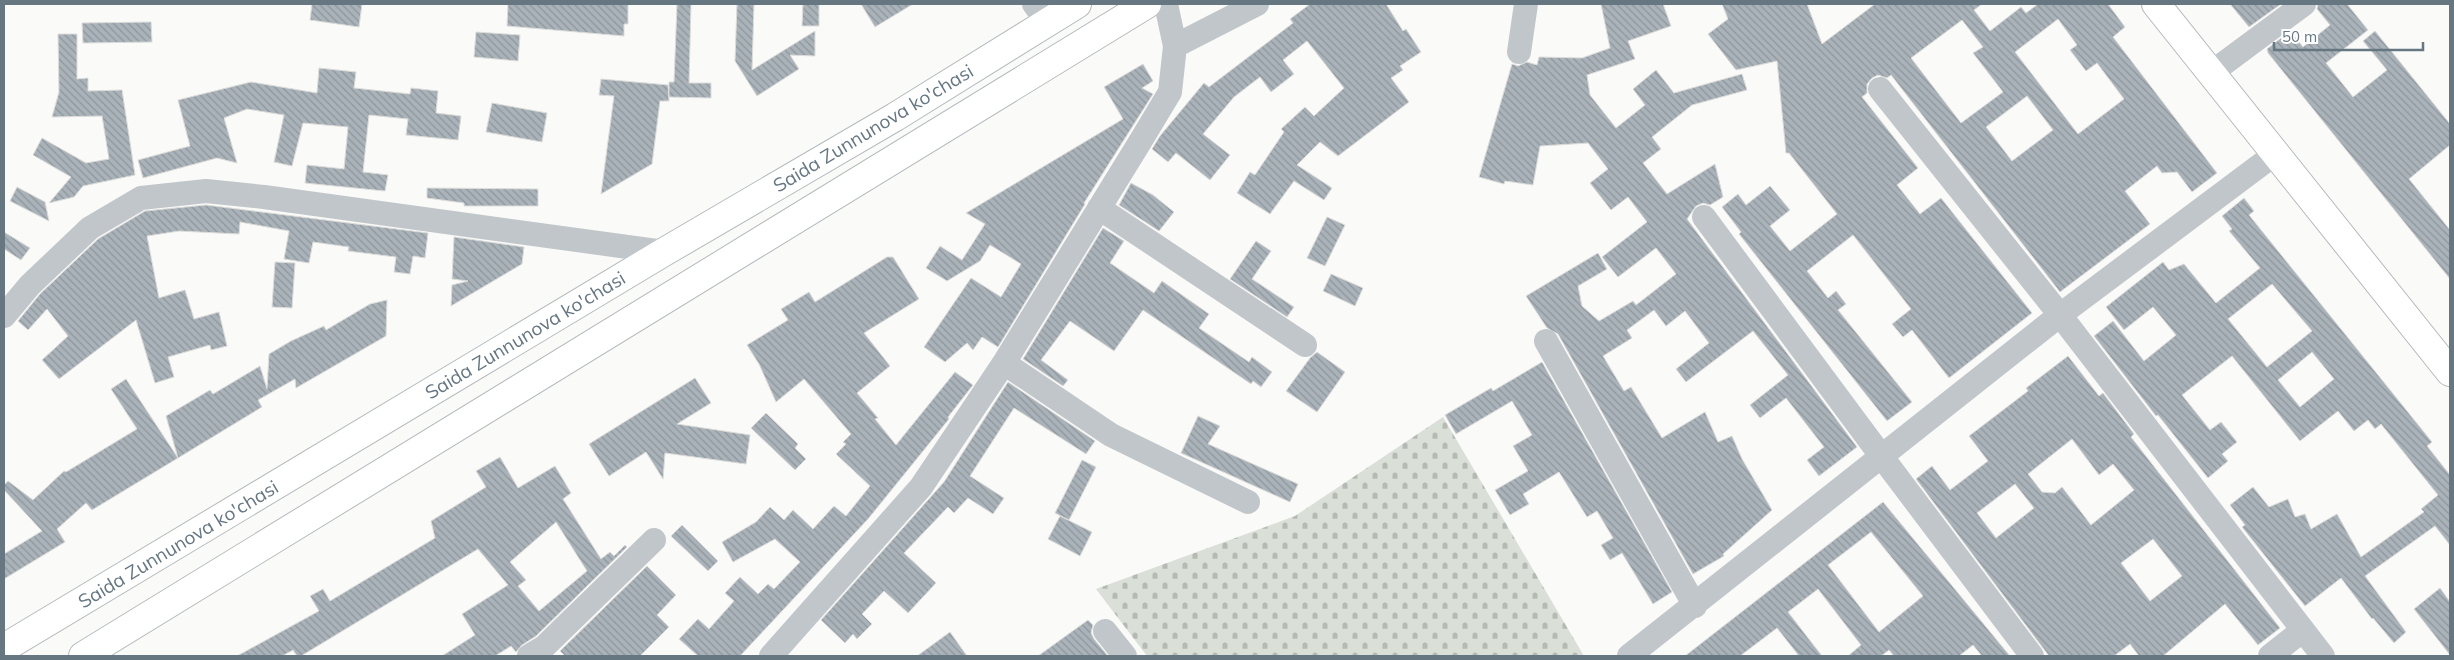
<svg xmlns="http://www.w3.org/2000/svg" width="2454" height="660" font-family="Mulish,sans-serif">
<defs>
<pattern id="cemetery-stones" width="16" height="16" patternUnits="userSpaceOnUse" patternTransform="scale(1.25)"><rect width="16" height="16" fill="#dadfd7"/><path d="M2 7V4a2 2 0 0 1 4 0v3zM10 15v-3a2 2 0 0 1 4 0v3z" fill="#b5bab4"/></pattern>
<pattern id="building-back-hatch" width="6" height="6" patternUnits="userSpaceOnUse" patternTransform="scale(1.25)"><rect width="6" height="6" fill="#aab3b9"/><path d="M-1 5l2 2M0 0l6 6M5-1l2 2" fill="none" stroke="#8e969c"/></pattern>
</defs>
<rect width="100%" height="100%" fill="#fafaf8"/>
<path fill="url(#cemetery-stones)" d="M1443,417L1584,656H1147L1096,589L1295,516Z"/>
<path fill="url(#building-back-hatch)" stroke="#dcdcda" fill-rule="evenodd" d="M312,4H362L359,27L310,20Z
M508,4H628V24H624V36L507,26Z
M677,4H691L689,83H711V98L669,97V82H674Z
M737,4H754L752,70L815,31V56L790,55L799,69L757,96L735,61Z
M803,4H819V26H802Z
M861,4H913L875,27Z
M1310,4H1386L1403,31L1406,29L1421,52L1400,66L1403,70L1391,78L1409,102L1338,156L1320,142L1297,165L1332,188L1324,200L1294,181L1270,214L1237,193L1250,172L1255,175L1284,132L1281,129L1305,107L1314,116L1344,88L1307,41L1283,60L1294,74L1271,92L1260,77L1234,97L1203,134L1230,155L1210,180L1176,153L1168,162L1152,149L1160,136L1204,83L1209,87L1293,23L1290,19Z
M1601,4H1663L1671,26L1628,41L1635,59L1587,75L1590,95L1616,128L1645,105L1633,89L1656,70L1674,93L1742,74L1747,90L1692,105L1652,137L1661,149L1643,163L1667,194L1715,164L1723,197L1710,205L1703,203L1696,206L1687,219L1857,447L1819,476L1807,460L1824,447L1786,398L1760,418L1750,405L1788,375L1753,331L1686,382L1676,369L1709,343L1685,311L1666,326L1654,310L1627,330L1632,338L1603,356L1624,391L1631,387L1662,438L1705,412L1718,442L1732,436L1742,459L1772,510L1723,554L1724,556L1693,574L1558,334L1547,328L1526,296L1598,253L1607,269L1578,286L1582,306L1599,321L1633,301L1636,305L1676,274L1656,248L1618,277L1602,257L1647,222L1628,197L1611,210L1590,183L1608,169L1588,143L1540,146L1533,185L1505,181L1504,184L1479,177L1512,64L1518,66L1527,62L1537,65L1539,57L1582,58L1610,48Z
M1722,4H1807L1822,44L1875,4H1982L1974,10L1990,31L2021,7L2026,13L2038,4H2108L2125,27L2113,37L2217,173L2192,192L2177,172L2162,173L2157,166L2125,191L2150,224L2060,292L1891,75L1887,78L1878,75L1872,78L1867,84V93L1862,97L1918,168L1897,185L1920,214L1941,198L2032,313L1949,378L1912,330L1903,337L1892,324L1911,309L1853,235L1807,271L1828,298L1836,291L1846,304L1838,310L1912,402L1887,421L1739,234L1741,232L1722,207L1738,194L1746,205L1770,186L1790,210L1770,226L1790,251L1837,214L1789,153H1786L1777,61L1736,70L1708,34L1728,19ZM2058,19L2077,45L2070,50L2086,71L2097,63L2124,99L2078,134L2015,52ZM1962,20L1983,47L1973,53L2003,92L1961,123L1911,58ZM2027,96L2053,130L2012,161L1986,127Z
M2230,4H2281L2249,27Z
M2318,4H2347L2368,30L2326,63L2353,97L2387,70L2363,41L2375,31L2450,124V145L2409,179L2450,230V279L2268,53L2267,49L2290,31L2303,47L2330,25L2317,9Z
M151,22L152,42L83,43L82,23Z
M476,32L520,35L518,61L474,57Z
M58,34H77V79L88,78V91L122,90L135,175L83,186L74,197L49,203L71,177L33,155L42,138L86,163L109,159L102,116L52,117L59,92Z
M1143,64L1153,81L1142,88L1153,94L1084,203L1085,204L998,347L982,337L973,350L967,343L945,362L924,347L971,278L1001,297L1021,264L990,245L980,261L947,281L926,268L940,246L962,260L985,224L966,213L1123,119L1104,87Z
M319,68L356,72L354,88L410,94L411,88L438,91L436,113L461,116L458,140L406,135L408,119L369,115L363,172L388,175L385,191L305,183L307,165L344,169L348,127L303,123L292,166L274,162L284,115L247,109L224,118L237,163L217,158L143,178L138,160L190,146L178,100L251,82L317,93Z
M601,79L668,85L669,101H660L652,164L601,194L614,96L599,95Z
M492,103L547,113L542,142L486,132Z
M1131,183L1153,195L1174,212L1159,231L1119,205Z
M17,187L45,202L49,221L10,201Z
M427,188L538,189V206H464V203L427,198Z
M2244,198L2254,211L2249,215L2432,442L2427,446L2450,475V545L2435,526L2365,576L2406,632L2394,643L2373,618L2372,619L2341,578L2305,606L2242,527L2245,525L2230,505L2253,487L2269,507L2288,499L2295,517L2305,514L2311,529L2337,514L2361,557L2424,512L2421,509L2438,495L2381,424L2375,429L2368,420L2354,431L2338,411L2300,441L2232,356L2182,395L2210,430L2221,422L2237,442L2222,454L2228,461L2208,478L2158,415L2156,416L2094,336L2113,321L2144,361L2176,335L2153,307L2124,330L2106,307L2163,262L2169,270L2184,264L2216,303L2260,268L2229,231L2232,229L2222,216ZM2272,284L2312,331L2267,367L2228,319ZM2312,352L2334,379L2300,407L2278,380Z
M206,205L428,233L425,258L413,256L410,274L394,272L396,257L348,251L349,247L313,242L309,263L284,259L289,231L240,222L239,234L179,231L147,236L159,298L185,290L194,319L219,312L227,346L211,350L210,345L168,357L174,377L155,383L136,320L59,379L42,360L68,336L47,309L28,330L18,321L40,294L98,239L145,211Z
M1327,217L1345,225L1325,266L1307,258Z
M1103,228L1124,241L1110,263L1154,293L1162,281L1209,314L1199,328L1249,362L1252,357L1272,372L1261,387L1253,381L1251,384L1143,310L1114,351L1070,321L1041,360L1068,380L1063,386L1023,359Z
M4,232L30,248L21,260L4,249Z
M454,237L524,247L522,264L451,306L452,285L468,281L452,279Z
M1256,241L1271,251L1252,279L1294,307L1287,317L1230,279Z
M887,257H893L919,299L864,333L890,366L857,393L878,418L875,419L896,445L955,372L973,385L948,417L949,419L868,519L740,656H698L679,639L698,619L709,629L734,601L725,593L740,577L758,594L768,584L774,589L800,562L775,539L733,562L722,542L756,522L770,507L784,520L793,510L813,529L834,506L846,516L870,486L836,454L846,444L843,442L851,434L804,379L776,402L759,364L747,345L788,320L781,309L809,292L815,302Z
M275,262L295,263L292,308L272,307Z
M1331,274L1363,288L1355,306L1323,291Z
M387,300L386,336L296,388L295,379L258,400L262,407L178,458L166,416L210,390L213,394L260,366L267,389L269,354L291,341L324,326L326,330L370,304Z
M1317,352L1345,372L1317,412L1286,391L1310,358Z
M2068,356L2099,396L2103,393L2134,434L2131,437L2280,628L2258,645L2225,604L2163,656H2139L2130,644L2114,656H2049L1916,479L1932,466L1950,490L1988,461L1969,436L2028,391L2026,388ZM2072,439L2099,475L2113,464L2134,490L2091,525L2062,487L2055,493L2042,492L2028,474ZM2015,484L2034,508L1996,538L1977,513ZM2153,539L2182,576L2150,601L2121,563Z
M1542,362L1672,592L1653,604L1622,553L1610,560L1601,545L1613,538L1597,511L1587,517L1559,472L1523,494L1529,504L1510,515L1495,490L1528,471L1513,446L1532,435L1512,401L1456,434L1445,415L1491,388L1493,391Z
M695,378L711,403L677,424L750,435L746,464L665,453L663,479L646,452L609,476L589,444Z
M126,379L178,458L92,510L86,503L57,529L65,542L4,579V554L42,531L4,490V485L8,481L33,500L64,471L66,472L137,429L111,389Z
M1008,382L1095,441L1086,454L1014,408L970,476L1004,498L993,514L968,498L954,513L948,507L904,553L936,583L908,613L884,591L862,614L872,624L857,639L853,634L845,643L821,620L944,482Z
M766,413L798,444L795,448L806,459L795,470L751,428Z
M1198,416L1220,426L1208,444L1298,484L1290,502L1181,453Z
M500,457L518,488L555,466L571,493L563,499L601,559L610,552L614,556L625,545L627,547L536,636L522,645L516,652L511,646L495,656H442L475,635L462,614L508,585L478,549L301,656H297L293,650L282,656H237L319,611L310,596L323,589L330,601L435,538L431,521L486,487L476,471ZM556,522L587,571L539,611L518,586L526,580L510,562Z
M1082,460L1096,467L1069,520L1055,513Z
M1883,502L2010,656H1982L1973,645L1959,656H1894L1889,650L1881,656H1848L1861,645L1818,589L1788,612L1822,656H1799L1777,628L1740,656H1685ZM1871,532L1923,596L1879,632L1828,565Z
M1060,516L1092,532L1080,556L1048,539Z
M682,525L718,561L708,571L671,536Z
M647,566L676,595L657,615L669,627L640,656H565L560,651Z
M2440,588L2450,602V655L2414,609Z
M1088,620L1093,625L1091,633L1094,639L1108,656H1038Z
M950,632L967,656H917Z"/>
<g fill="none" stroke-linecap="round" stroke-linejoin="round">
<g stroke="#b5babe" stroke-width="30">
<path id="major" d="M2156,4L2450,372
M4,648L664,252L895,117L1077,4
M83,656L1147,4"/>
</g>
<path stroke="#c1c6ca" stroke-width="24" d="M1034,4L1047,22
M1175,46L1257,4
M1519,52L1526,4
M2211,73L2304,4
M1880,89L2060,315L2323,656
M1099,208L1305,345
M1704,217L1882,457L2032,656
M4,316L30,285L90,228L141,198L206,191L264,197L664,252
M1546,341L1695,606
M1004,363L1111,435L1248,502
M1105,631L1125,656
M529,656L544,647L654,540
M771,656L921,487L1004,363L1143,137L1170,92L1175,46L1166,4
M1629,656L2060,315L2275,154
M2270,656L2303,630"/>
<use href="#major" stroke="#fff" stroke-width="28"/>
</g>
<g text-anchor="middle" dominant-baseline="central" stroke-width="5" stroke-linejoin="round" paint-order="stroke">
<g font-size="19" fill="#667782" stroke="#fff">
<text transform="translate(873 128) rotate(-31)">Saida Zunnunova ko'chasi</text>
<text transform="translate(525 335) rotate(-31)">Saida Zunnunova ko'chasi</text>
<text transform="translate(178 544) rotate(-31)">Saida Zunnunova ko'chasi</text>
</g>
</g>
<rect width="2454" height="660" fill="none" stroke="#667782" stroke-width="10"/>
<path d="M2274 42v8h149v-8" fill="none" stroke="#667782" stroke-width="2.5"/>
<text x="2282" y="42" font-size="15" fill="#667782" stroke="#ffffff" stroke-width="4" paint-order="stroke">50 m</text>
</svg>
